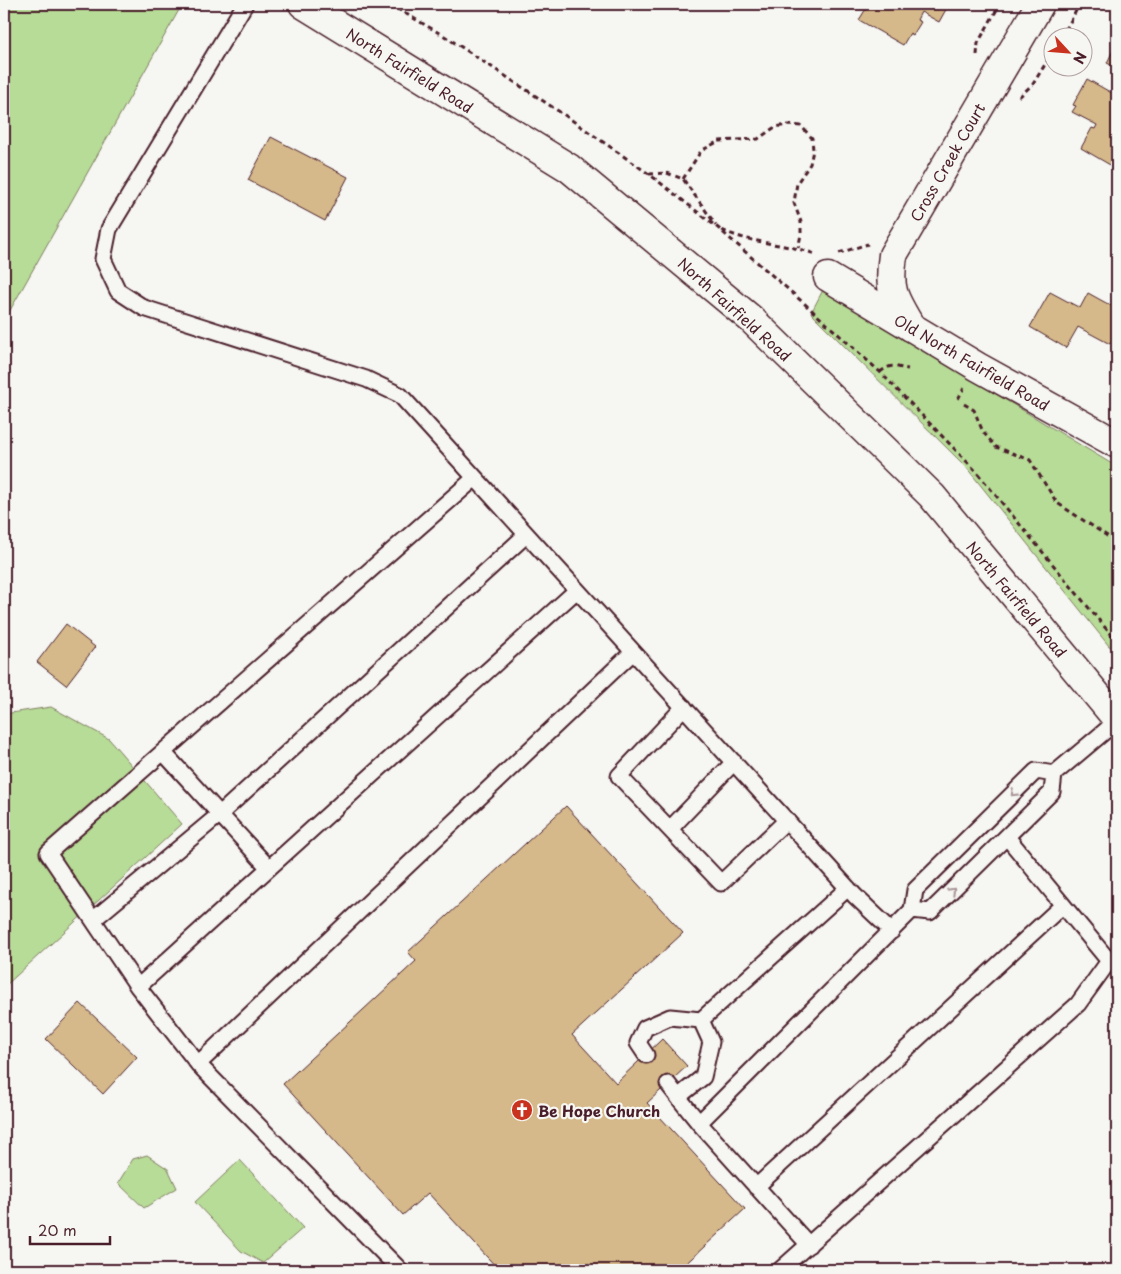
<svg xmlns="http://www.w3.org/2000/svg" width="1121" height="1274" font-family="'Playpen Sans',sans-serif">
<rect width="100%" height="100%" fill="#f6f6f2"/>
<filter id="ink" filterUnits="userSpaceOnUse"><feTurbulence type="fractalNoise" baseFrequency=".02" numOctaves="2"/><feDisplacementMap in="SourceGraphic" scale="10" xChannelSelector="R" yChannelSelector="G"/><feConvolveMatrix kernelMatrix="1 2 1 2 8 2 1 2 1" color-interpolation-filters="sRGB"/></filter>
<g filter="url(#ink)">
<path fill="#b7dc97" stroke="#807e61" d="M4,4H167L179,10L4,321Z
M823,290L1117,467V650L1109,646L966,467L811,313Z
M51,707L109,739L182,824L4,987V714Z
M147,1155L168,1169L177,1188L144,1208L118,1183L133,1159Z
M240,1160L303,1228L263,1263L241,1251L195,1202Z"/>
<path fill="#d5b98a" stroke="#4a1f2b" d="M869,4H949L939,22L921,12L917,20L921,22L913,35L910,33L903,45L859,20Z
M1117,42V68L1107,63Z
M1087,79L1117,96V169L1081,148L1092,128L1095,129L1097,125L1072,112L1076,106L1073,105Z
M271,137L348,177L325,221L248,180Z
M1050,292L1080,308L1088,293L1117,309V332L1110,344L1078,327L1066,348L1030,327Z
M66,624L95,647L66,685L37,662Z
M566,806L683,933L572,1035L616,1083L662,1039L687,1066L647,1103L745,1209L679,1270H499L428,1193L403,1215L283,1084L416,961L408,952Z
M80,1003L137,1057L103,1094L46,1039Z
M4,1182L9,1185L4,1194Z"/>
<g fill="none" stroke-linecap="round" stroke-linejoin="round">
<g stroke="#4a1f2b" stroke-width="19">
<path id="service" d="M245,4L109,229L103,259L118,291L144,308L366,379L400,395L855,896L892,931
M684,707L619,776L721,883L787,820
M670,829L734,762
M269,868L577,590
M912,910L930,912L1052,792L1054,774L1117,721
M93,920L220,814L526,535
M138,987L48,853L163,752
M646,1055L638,1043L645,1028L670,1017L701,1020
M198,1064L633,652
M668,1084L678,1097
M699,1123L912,910L915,890L1036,771L1054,774
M756,1187L1063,905
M809,1245L699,1123L678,1097L703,1077L711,1042L701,1020L848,888
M400,1270L198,1064L138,987L269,868L163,752L475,478
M780,1270L1078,1004L1109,961L1007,837"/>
</g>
<g stroke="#4a1f2b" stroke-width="31">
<path id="minor" d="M828,277L978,367L1117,444
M911,327C893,297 888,290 893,255L1040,4"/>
</g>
<g stroke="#4a1f2b" stroke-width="31">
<path id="primary" d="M303,4L569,168L751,319L932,496L1117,719"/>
</g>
<path stroke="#4a1f2b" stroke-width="3" stroke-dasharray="5 4" stroke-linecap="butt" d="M389,4L446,37L563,114L649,174L718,228L806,305L880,372L974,469L1117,642
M1061,38L1074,15L1079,4
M977,55L978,43L1000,4
M1019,97L1033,84L1054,50
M649,174L667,173L683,179L716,225
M683,179L701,151L719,141L758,139L775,127L789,125L801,126L812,138L813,150L810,164L797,183L794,203L801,222V235L798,248
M722,230C751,244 785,243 815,254
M839,253L868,244
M880,372C892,363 894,367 908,369
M958,399L964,388
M964,404L974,410L983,432L996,447L1030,460L1057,503L1115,541"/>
<use href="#service" stroke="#f6f6f2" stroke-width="15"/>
<use href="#minor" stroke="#f6f6f2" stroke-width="28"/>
<use href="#primary" stroke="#f6f6f2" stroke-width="28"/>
</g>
<defs><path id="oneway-chevron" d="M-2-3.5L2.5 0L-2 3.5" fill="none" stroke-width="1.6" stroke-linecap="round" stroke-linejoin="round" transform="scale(1.25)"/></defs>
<g stroke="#a99598">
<use href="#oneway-chevron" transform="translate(1014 793) rotate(136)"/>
<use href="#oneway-chevron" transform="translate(952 891) rotate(-45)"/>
</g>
</g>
<defs>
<g id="church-disc" transform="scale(1.125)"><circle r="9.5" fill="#c8321e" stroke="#f6f6f2"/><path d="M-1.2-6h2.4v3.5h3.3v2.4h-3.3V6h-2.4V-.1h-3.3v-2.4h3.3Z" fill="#fff"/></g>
</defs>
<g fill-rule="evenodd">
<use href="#church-disc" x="522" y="1110"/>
</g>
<g text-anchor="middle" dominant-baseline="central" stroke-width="4.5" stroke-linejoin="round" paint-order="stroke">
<g font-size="15" fill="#4a1f2b" stroke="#f6f6f2">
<text transform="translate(410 70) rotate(32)">North Fairfield Road</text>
<text transform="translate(947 162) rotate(-60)">Cross Creek Court</text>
<text transform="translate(735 309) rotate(42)">North Fairfield Road</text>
<text transform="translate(972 362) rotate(30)">Old North Fairfield Road</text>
<text transform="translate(1017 599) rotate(50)">North Fairfield Road</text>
</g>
<g font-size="15" font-weight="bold" fill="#4a1f2b" stroke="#f6f6f2" text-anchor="start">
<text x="538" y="1110">Be Hope Church</text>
</g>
</g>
<rect width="1121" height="1274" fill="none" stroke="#f6f6f2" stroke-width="20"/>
<rect x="10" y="10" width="1101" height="1254" fill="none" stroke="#4a1f2b" stroke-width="2" filter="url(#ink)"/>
<g transform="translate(1068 52) rotate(116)"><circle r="24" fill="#f6f6f2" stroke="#b1a0a2"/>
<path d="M0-4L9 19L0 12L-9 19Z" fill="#c8321e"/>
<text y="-8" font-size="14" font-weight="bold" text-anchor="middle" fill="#4a1f2b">N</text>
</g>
<path d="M30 1236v8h80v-8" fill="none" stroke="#4a1f2b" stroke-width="2.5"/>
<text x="38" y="1236" font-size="15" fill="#4a1f2b" stroke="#f6f6f2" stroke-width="4" paint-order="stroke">20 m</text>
</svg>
